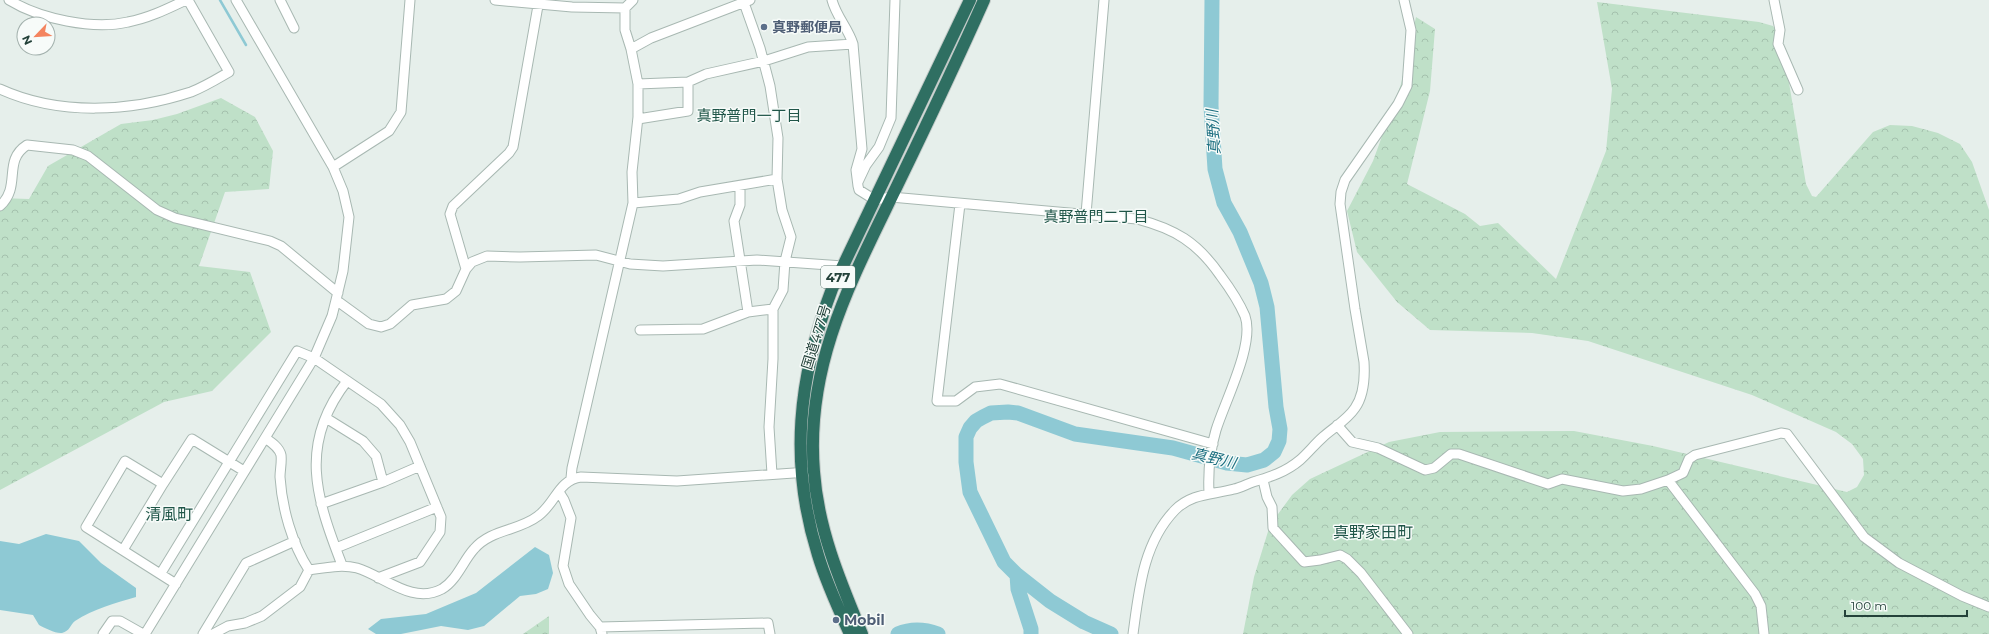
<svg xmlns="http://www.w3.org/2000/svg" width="1989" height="634" font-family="Montserrat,'Noto Sans JP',sans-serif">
<defs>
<pattern id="forest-crowns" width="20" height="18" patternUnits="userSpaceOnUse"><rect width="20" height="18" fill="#bfe0c8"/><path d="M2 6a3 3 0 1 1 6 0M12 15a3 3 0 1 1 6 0" fill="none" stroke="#a4c1ad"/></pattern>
</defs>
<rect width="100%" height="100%" fill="#e6efeb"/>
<path fill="url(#forest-crowns)" d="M1597,2L1759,22L1773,26L1782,41L1806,184L1812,196L1816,197L1873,132L1890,125L1912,126L1938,133L1960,144L1972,162L1989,210V634H1243L1254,577L1270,525L1292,495L1310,479L1389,442L1440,432L1574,431L1653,446L1847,492L1857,487L1864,475L1863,459L1852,444L1836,432L1752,395L1588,341L1532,333L1430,330L1397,302L1357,252L1347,211L1373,161L1401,84L1416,17L1435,29L1430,91L1407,184L1465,214L1480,226L1498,223L1556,279L1606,151L1612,89Z
M221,98L255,117L273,151L269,189L225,192L199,266L250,272L271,332L212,391L164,402L0,490V198L29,199L48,166L121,124L153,120L177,114Z
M549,616V634H523Z"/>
<path fill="#8ec9d4" d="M46,534L79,541L101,563L136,588V597C116,603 93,609 75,621C70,625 70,631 62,633C56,634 45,628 39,625L33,615L0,610V541L19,544Z
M535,547L549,555L553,573L548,589L536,594L520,596L484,626L468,630L441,626L401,634H376L368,629L381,619L426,614L476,593Z"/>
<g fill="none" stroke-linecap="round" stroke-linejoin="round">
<path stroke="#8ec9d4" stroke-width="2.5" d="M220,0L246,45"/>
<path stroke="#8ec9d4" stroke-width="15" d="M1017,575L1018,589L1031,629V634
M898,634C912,628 924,629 938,634
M1111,634L1084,622L1050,601L1017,575L1004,562L970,492L966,462V437L970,428L976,421L983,417L991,413L1008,412L1018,413L1075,434L1173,448L1227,463L1247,465L1264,460L1274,452L1279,441L1280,429L1276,407L1267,307L1261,283L1240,232L1224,203L1215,169L1211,106L1212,0"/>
<g stroke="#a8b8b2" stroke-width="11">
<path id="minor" d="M9,0C40,19 93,30 128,22C149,18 167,9 186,0
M280,0L294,28
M495,0L572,7L625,8
M743,0L760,48L770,86L778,138L777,179L782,210L791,237L785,261L783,290L773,309V359L769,427L772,474
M832,0C836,16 848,28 853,44
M1774,0L1780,30L1778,44L1798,90
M631,49L651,38L750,0
M638,84L688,82L706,74L764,61L808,47L853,44L862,149L856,170L858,186L859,190L875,200L891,197L1137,219C1175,229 1197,242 1220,275C1229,287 1239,302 1245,316C1255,344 1225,401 1216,430C1210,450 1208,472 1209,493
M0,89C59,116 131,112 191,92C204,87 217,79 229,72L188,0
M638,119L688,111V82
M333,167L389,131L401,112L410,0
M858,182L866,165L879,147L891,118L895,0
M740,186V205L734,221L748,312
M633,203L679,199L700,192L777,179
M960,204L937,401H956L975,387L1000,384L1213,444
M0,206C22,186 2,161 27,145L73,150L88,156L157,210L175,218L270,241L281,246L338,293
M1086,214L1104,0
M466,269L450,214L453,206L509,153L513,147L539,0
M336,300L369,324L381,327L390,324L412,305L446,299L456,291L466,269L472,262L487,256L520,257L596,255L630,264L663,266L757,260L843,266
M640,330L703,329L748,312L773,309
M326,418L363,441L376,456L383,482
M1337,425L1352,442L1378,448L1425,470L1434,468L1451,454H1459L1548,484L1562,479L1623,491L1641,489L1668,480L1755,594L1761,606L1764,634
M265,438C271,442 279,447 281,455C282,462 280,470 280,477C282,508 292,544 309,570C325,568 341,564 357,568C384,576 412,605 442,589C457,580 463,561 474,549C491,529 519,531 538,516C556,503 558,480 581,477L677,481L808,472
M571,478L572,468L633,203L632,172L638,117V84L631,49L625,30V8L633,0
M1263,480L1267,497L1272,507L1273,528L1304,562L1320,560L1340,555L1347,559L1361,573L1408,634
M1668,480L1683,473L1689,459L1695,455L1781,433L1787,434L1864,537L1899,563L1962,596L1989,607
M559,492L564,500L571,518L563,566L569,584L590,615L600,627L602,634
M321,504L383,482L420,466
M336,548L437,507
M123,550L163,484
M342,565C316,498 298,444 347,381
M161,573L297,351L314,358L381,404L400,425L410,442L441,517L440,532L420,562L378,578
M176,584L86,527L125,461L163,484L192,439L244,471
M600,627L768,623L770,634
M103,634L112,621H120L143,634
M145,634L314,358L332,316L336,300L343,271L349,217L343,191L333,167L236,0
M203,634L246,563L295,541
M213,634L228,626L245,623L262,616L300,587L309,570
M1133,634C1139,590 1143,543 1175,510C1192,493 1212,495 1234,489C1240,488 1247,484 1253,482C1270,477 1286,472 1300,460C1308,453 1315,444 1323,437C1333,428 1347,420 1355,408C1364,395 1365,378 1364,362L1355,309L1340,204L1341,192L1345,180L1398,104L1407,86L1411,30L1404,0"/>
</g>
<g stroke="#c2cac8" stroke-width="14">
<path id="highway" d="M850,634C838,608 826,582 818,555C789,463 798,378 832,289L970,0
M862,634C840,581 818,529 814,472C805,365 851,281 896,188C926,126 956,63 984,0"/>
</g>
<use href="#minor" stroke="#fff" stroke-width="9"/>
<use href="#highway" stroke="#2f6f62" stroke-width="12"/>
</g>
<g fill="#5c6f8a" stroke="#f7fbf9" stroke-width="1.5">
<circle cx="764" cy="27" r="4"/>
<circle cx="836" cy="620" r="4"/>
</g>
<g text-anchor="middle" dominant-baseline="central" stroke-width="3" stroke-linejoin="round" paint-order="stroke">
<rect fill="#f7fbf9" stroke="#637a73" stroke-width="1" x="821" y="266" width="34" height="22" rx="3"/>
<g font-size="13" font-weight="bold" fill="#24423a">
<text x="838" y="277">477</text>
</g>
<g font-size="14" font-weight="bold" fill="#4e5e75" stroke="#f7fbf9" text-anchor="start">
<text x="772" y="27">真野郵便局</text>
<text x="844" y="620">Mobil</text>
</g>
<g font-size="14" fill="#24423a" stroke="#f7fbf9">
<text transform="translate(816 337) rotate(-73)">国道477号</text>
</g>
<g font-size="15" fill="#1f5548" stroke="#f7fbf9">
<text x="749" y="115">真野普門一丁目</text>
<text x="1096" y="216">真野普門二丁目</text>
</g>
<g font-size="15" font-style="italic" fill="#1c6f80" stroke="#f7fbf9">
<text transform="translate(1213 132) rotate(-93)">真野川</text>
<text transform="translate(1214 458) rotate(13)">真野川</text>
</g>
<g font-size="16" fill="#1f5548" stroke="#f7fbf9">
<text x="169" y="514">清風町</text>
<text x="1373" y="532">真野家田町</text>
</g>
</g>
<g transform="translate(36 36) rotate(245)"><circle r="19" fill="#f7fbf9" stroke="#a3b1ad"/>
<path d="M0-3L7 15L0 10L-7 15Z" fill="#f4845f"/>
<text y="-6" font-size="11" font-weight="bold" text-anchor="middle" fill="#24423a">N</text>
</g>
<path d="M1845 610v6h122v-6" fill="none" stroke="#24423a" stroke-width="2"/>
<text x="1851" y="610" font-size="12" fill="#24423a" stroke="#f7fbf9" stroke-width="3" paint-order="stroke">100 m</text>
</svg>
